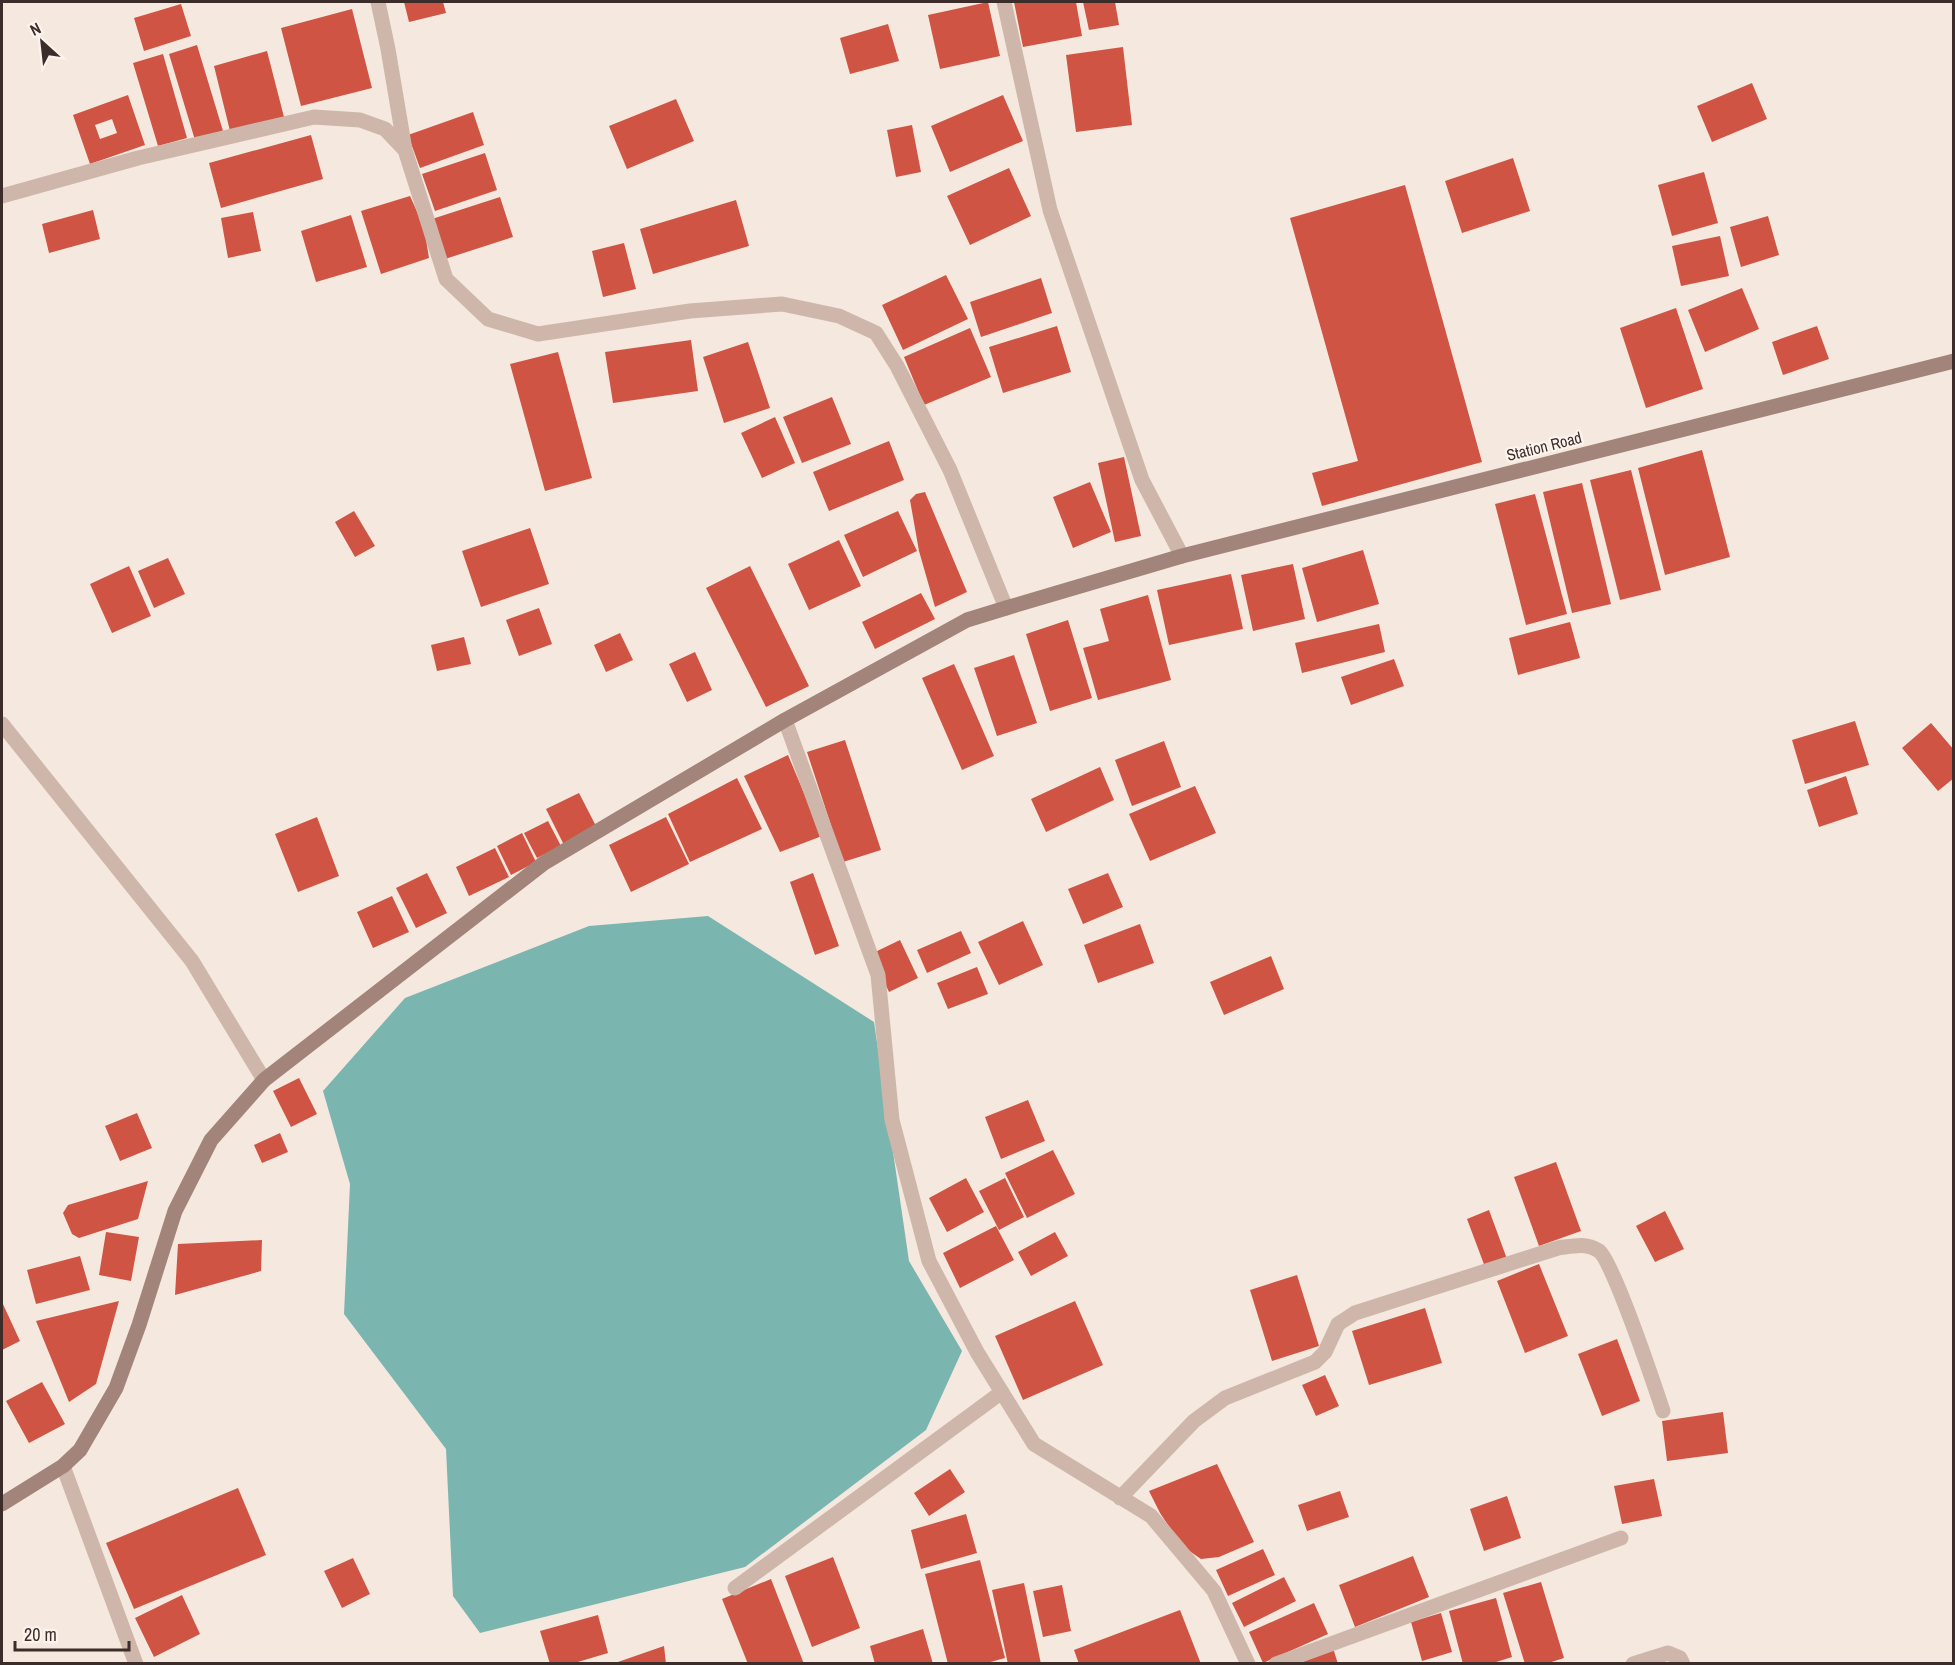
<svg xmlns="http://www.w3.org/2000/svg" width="1955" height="1665" font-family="'Archivo Narrow',sans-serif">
<rect width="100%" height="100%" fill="#f5e8df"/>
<path fill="#7bb5b0" d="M708,916L874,1022L909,1261L962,1351L926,1430L745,1567L480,1633L453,1596L446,1449L344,1314L350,1184L323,1091L405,998L589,926Z"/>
<path fill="#cf5443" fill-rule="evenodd" d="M404,2H443L446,13L409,22Z
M988,2L1000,56L940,69L928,15Z
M1014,2H1076L1082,36L1023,47Z
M1083,2H1115L1119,25L1089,30Z
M181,4L191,36L144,51L134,18Z
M352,9L372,88L301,106L281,28Z
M888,24L899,61L850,74L840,38Z
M197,45L223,131L195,140L169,54Z
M1123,47L1132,125L1076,132L1066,55Z
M267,51L284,117L230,131L214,66Z
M163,54L187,138L158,146L133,63Z
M1752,83L1767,119L1712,142L1697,106Z
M128,95L145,145L90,164L73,115ZM112,119L117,133L100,139L95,125Z
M1003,95L1023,141L950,172L931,126Z
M676,99L694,141L627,169L609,126Z
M473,112L484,145L420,168L408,135Z
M912,125L921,172L896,177L887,130Z
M311,135L323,179L221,208L209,163Z
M485,153L497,190L435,211L422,174Z
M1513,158L1530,211L1462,233L1445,181Z
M1009,168L1031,216L970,245L947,196Z
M1704,172L1718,223L1672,236L1658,185Z
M1405,185L1482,462L1322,506L1312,473L1358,461L1290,218Z
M410,196L424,227L429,258L381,274L361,211Z
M500,197L513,237L445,259L432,219Z
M736,200L749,246L653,274L640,229Z
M93,210L100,239L49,253L42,224Z
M253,212L261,251L228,258L221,218Z
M351,215L367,267L316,282L301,231Z
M1768,216L1779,255L1741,267L1730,227Z
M1720,236L1729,276L1681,286L1672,246Z
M624,243L636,289L603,297L592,251Z
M946,275L968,319L903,350L882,305Z
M1041,278L1052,313L981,337L970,302Z
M1742,288L1759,329L1705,352L1688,310Z
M1676,308L1703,389L1646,408L1620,328Z
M1057,326L1071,372L1003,393L989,347Z
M1817,326L1829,359L1783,375L1772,342Z
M970,328L991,377L924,405L904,357Z
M691,340L698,391L613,403L605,352Z
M748,342L770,408L724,423L703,357Z
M558,352L592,478L545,491L510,364Z
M832,397L851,444L802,463L783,417Z
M775,417L795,463L762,478L741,433Z
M889,441L904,480L829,511L813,472Z
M1702,450L1730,557L1665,575L1638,468Z
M1124,457L1141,536L1115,542L1098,463Z
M1631,470L1661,590L1620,600L1590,480Z
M1090,482L1111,532L1073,548L1053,497Z
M1582,483L1611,604L1572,613L1543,492Z
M925,492L967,592L935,607L919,551L910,500L916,494Z
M1535,494L1567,614L1526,625L1495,504Z
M354,511L375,546L355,557L335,522Z
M898,511L917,551L863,577L844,535Z
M530,528L549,584L481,607L462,551Z
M839,540L861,586L809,610L788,564Z
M1363,550L1379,604L1317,622L1302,568Z
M168,558L185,594L154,608L138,571Z
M1293,564L1305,619L1253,631L1241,575Z
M129,566L151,616L112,633L90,584Z
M750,566L809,686L766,707L706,588Z
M1231,574L1243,629L1169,645L1157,590Z
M921,593L935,619L875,649L862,622Z
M1148,595L1171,680L1098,700L1083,648L1109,641L1100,609Z
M539,608L552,644L519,656L506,620Z
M1068,620L1092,698L1050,711L1026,634Z
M1570,622L1580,658L1518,675L1509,638Z
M1379,624L1385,652L1302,673L1295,643Z
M620,633L633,660L606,672L594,645Z
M464,637L471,664L437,671L431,645Z
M695,652L712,690L687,702L669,664Z
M1014,655L1037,723L997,736L974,668Z
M1394,659L1404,686L1351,705L1341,677Z
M954,664L994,756L962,770L922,678Z
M1855,721L1869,765L1805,784L1792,740Z
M1931,723L1954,750V778L1938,791L1902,748Z
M845,740L881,850L843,862L807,752Z
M1164,741L1181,787L1132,806L1115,760Z
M788,755L822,836L780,852L744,776Z
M1100,767L1114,800L1046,832L1031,799Z
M1846,776L1858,814L1819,827L1807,790Z
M737,778L762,829L690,862L668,814Z
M1195,786L1216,833L1150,861L1129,814Z
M579,793L597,828L564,845L546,809Z
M317,817L339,876L298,892L275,834Z
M666,817L689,864L631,892L609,845Z
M548,821L561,846L537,858L524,833Z
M522,833L536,862L511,875L497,846Z
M495,848L509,877L469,896L456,867Z
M427,873L447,913L416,928L396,888Z
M813,873L839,946L815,955L790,882Z
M1108,873L1123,907L1083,924L1068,889Z
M392,896L409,932L373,948L357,912Z
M1023,921L1043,965L999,985L978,942Z
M1140,924L1154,963L1098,983L1084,945Z
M961,931L971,953L927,973L917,950Z
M900,940L918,978L889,992L871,954Z
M1271,956L1284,989L1224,1015L1210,982Z
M977,967L988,994L948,1009L937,983Z
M299,1078L317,1114L291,1127L273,1091Z
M1028,1100L1045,1141L1001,1159L985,1117Z
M137,1113L152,1148L120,1161L105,1126Z
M280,1133L288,1152L262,1163L254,1145Z
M1053,1150L1075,1194L1027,1218L1005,1173Z
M1556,1162L1581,1231L1539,1246L1514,1177Z
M966,1178L984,1212L947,1232L929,1198Z
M1005,1178L1024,1217L999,1230L979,1191Z
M148,1181L138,1219L79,1238L72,1234L63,1213L68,1205Z
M1489,1210L1507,1259L1485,1267L1467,1219Z
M1665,1211L1684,1249L1655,1262L1636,1226Z
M996,1226L1014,1260L960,1288L943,1253Z
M106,1232L139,1237L131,1281L99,1275Z
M1055,1232L1068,1256L1031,1276L1018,1252Z
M262,1240L261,1271L175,1295L178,1244Z
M80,1256L90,1290L36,1304L27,1270Z
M1539,1264L1568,1336L1525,1353L1497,1281Z
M1297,1275L1319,1346L1272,1361L1250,1290Z
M119,1301L96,1384L69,1402L36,1321Z
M1075,1301L1103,1365L1023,1400L995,1336Z
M2,1302L20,1341L2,1350Z
M1425,1308L1442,1363L1369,1385L1352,1331Z
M1617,1339L1640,1401L1602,1416L1578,1354Z
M1325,1375L1339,1406L1316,1416L1302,1385Z
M42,1382L65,1424L29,1443L6,1401Z
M1723,1412L1728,1453L1667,1461L1662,1421Z
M1217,1464L1254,1542L1219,1557L1201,1559L1182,1546L1160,1513L1149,1491Z
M950,1469L965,1492L929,1516L914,1493Z
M1654,1479L1662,1516L1622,1524L1614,1486Z
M238,1488L266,1555L134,1609L106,1543Z
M1340,1491L1349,1517L1307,1531L1298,1505Z
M1507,1496L1521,1538L1484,1551L1470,1509Z
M966,1514L977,1553L921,1569L911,1530Z
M1263,1549L1275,1575L1228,1596L1216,1570Z
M1413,1556L1429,1597L1355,1627L1339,1585Z
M833,1557L860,1628L812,1647L785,1576Z
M353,1558L370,1594L342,1608L324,1571Z
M980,1560L1005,1658L983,1664H948L925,1574Z
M1284,1577L1296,1601L1244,1627L1232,1603Z
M771,1579L804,1664H748L722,1599Z
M1541,1582L1564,1658L1545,1664H1525L1503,1593Z
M1024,1583L1041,1664H1008L992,1590Z
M1062,1585L1071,1631L1043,1637L1033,1591Z
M182,1595L200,1634L154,1657L135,1618Z
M1496,1598L1512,1657L1490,1664H1463L1449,1611Z
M1314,1603L1328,1634L1263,1663L1249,1632Z
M1180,1610L1201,1664H1079L1074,1650Z
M1441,1613L1452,1652L1422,1661L1411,1622Z
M598,1615L608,1653L571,1664H550L540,1631Z
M923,1629L933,1664H875L870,1646Z
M664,1646L666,1664H615V1663Z
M1333,1648L1338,1664H1292Z"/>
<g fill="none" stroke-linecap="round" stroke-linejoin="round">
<path stroke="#cfb6aa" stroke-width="15" d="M378,2L388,49L405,150
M1004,2L1050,210L1142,480L1182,556
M2,196L138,158L314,117L360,120L385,129L405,150L446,279L488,319L538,334L690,311L782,304L839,316L876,333L897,366L950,470L1006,608
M785,720L878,975L892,1120L929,1261L977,1352L1034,1444L1151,1516L1214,1591L1248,1664
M2,724L192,961L264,1080
M63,1466L136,1664
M1120,1498L1194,1421L1225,1398L1315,1362L1325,1352L1338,1324L1355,1313L1558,1248C1573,1246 1586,1242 1599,1251C1612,1259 1655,1387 1663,1411
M735,1588L1002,1392
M1276,1664L1621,1538
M1633,1664L1668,1653L1680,1658L1683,1664"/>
<path stroke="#a3847a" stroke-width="15" d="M2,1504L63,1466L80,1450L116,1388L139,1325L175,1211L211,1140L264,1080L544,863L785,720L967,620L1006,608L1182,556L1954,361"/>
</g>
<g text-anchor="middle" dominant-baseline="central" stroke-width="4.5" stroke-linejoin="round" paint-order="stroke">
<g font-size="16" fill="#3c2d2a" stroke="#fcf3ed">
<text transform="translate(1544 446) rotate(-14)">Station Road</text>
</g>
</g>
<rect width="1955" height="1665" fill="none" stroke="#3c2d2a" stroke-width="6"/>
<g transform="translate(42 42) rotate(333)" stroke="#fcf3ed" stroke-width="4.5" paint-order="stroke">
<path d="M0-4.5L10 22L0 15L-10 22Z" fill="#3c2d2a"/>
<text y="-9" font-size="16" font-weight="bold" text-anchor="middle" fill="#3c2d2a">N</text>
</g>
<path d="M15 1641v9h114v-9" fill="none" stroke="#3c2d2a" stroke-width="3"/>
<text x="24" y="1641" font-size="18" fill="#3c2d2a" stroke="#fcf3ed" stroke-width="4.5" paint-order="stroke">20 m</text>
</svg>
